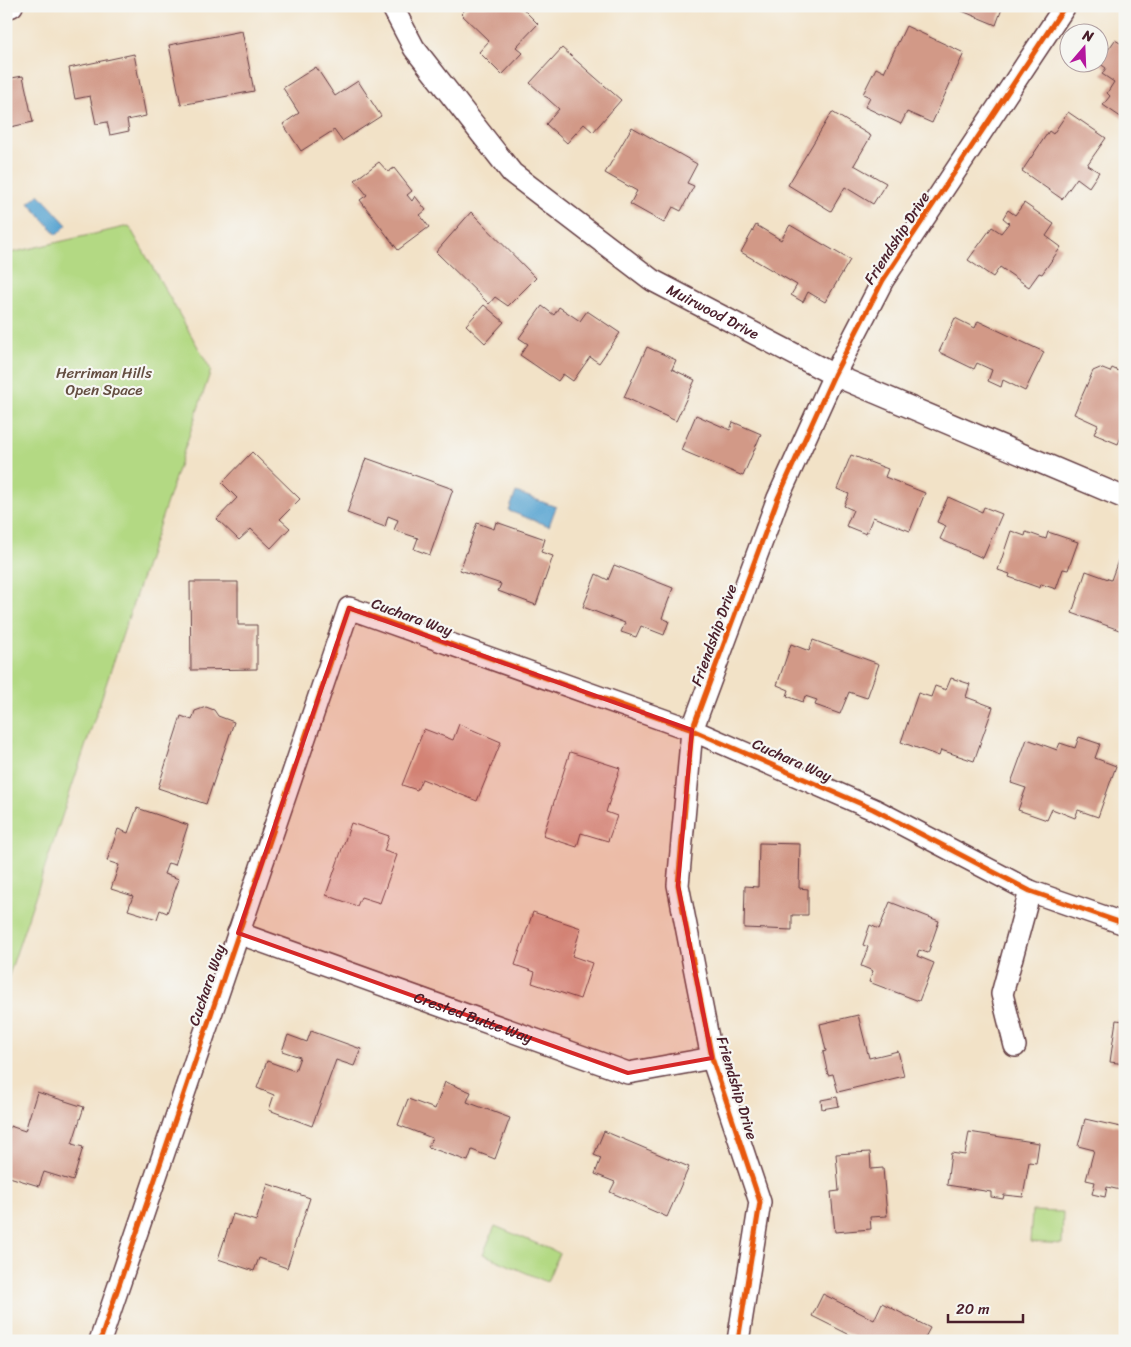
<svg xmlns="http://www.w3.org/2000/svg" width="1131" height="1347" font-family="Sriracha,sans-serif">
<rect width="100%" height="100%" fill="#f6f6f2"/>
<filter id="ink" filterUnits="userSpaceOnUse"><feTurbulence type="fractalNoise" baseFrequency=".02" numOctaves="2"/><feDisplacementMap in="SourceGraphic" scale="10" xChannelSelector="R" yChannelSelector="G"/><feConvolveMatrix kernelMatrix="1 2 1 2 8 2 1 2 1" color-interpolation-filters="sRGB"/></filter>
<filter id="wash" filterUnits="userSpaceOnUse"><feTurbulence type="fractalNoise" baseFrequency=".0096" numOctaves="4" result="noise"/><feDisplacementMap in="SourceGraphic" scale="20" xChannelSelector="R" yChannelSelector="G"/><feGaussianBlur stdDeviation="1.12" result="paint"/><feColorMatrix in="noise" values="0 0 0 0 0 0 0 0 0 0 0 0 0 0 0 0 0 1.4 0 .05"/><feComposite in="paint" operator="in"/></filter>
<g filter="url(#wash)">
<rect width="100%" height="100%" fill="#f2e2c7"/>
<path fill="#b3d983" stroke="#7e7c57" d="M129,226L211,370L6,984V254Z
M1032,1211L1063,1212L1062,1244L1030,1242Z
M495,1226L559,1253L547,1282L483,1254Z"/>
<path fill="#58a4d1" stroke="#51627e" d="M39,194L67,225L57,235L29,203Z
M516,492L556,507L549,526L509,511Z"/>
<g id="blocks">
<path fill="#d29987" d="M469,6H520L538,24L516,47L523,53L502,75L479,52L489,41L461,14Z
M950,6H1003L996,25Z
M906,26L964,53L932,123L907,112L901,124L865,107L870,97L863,94L876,68L884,72Z
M242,31L254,91L181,105L169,45Z
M1115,40L1125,46V120L1103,105L1110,96L1107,93L1114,82L1102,74L1106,68L1099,63Z
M562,48L621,100L593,132L584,124L567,143L546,124L559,109L530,83Z
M134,54L146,116L127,120L129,131L110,135L107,122L96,124L90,96L75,99L69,68Z
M316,67L335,96L358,81L381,116L342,141L334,130L301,151L283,124L299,113L283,88Z
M23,76L33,122L6,128V79Z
M832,112L871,136L854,165L886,183L873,204L845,187L831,211L788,185Z
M1068,112L1106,138L1087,165L1099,172L1089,187L1077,178L1062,199L1022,171L1049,131L1053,134Z
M632,127L697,164L687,183L694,186L681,211L673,207L664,223L630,204L637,191L605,173Z
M379,162L388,172L394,168L412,191L407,195L412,201L415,196L426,210L420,215L429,227L398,250L360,200L367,195L355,180Z
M1024,203L1054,224L1046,236L1061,247L1042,274L1039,273L1029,287L1000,267L993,277L968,260L992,227L1001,233L1009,223L1003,218L1008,210L1015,215Z
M471,212L536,278L508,306L495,297L489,304L436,252Z
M756,225L781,240L790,225L850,260L825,302L808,292L803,302L791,295L797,285L741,252Z
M484,305L504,322L485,343L466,325Z
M542,306L554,315L559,307L580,321L587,311L620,333L599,363L590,357L573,381L563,374L558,381L520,355L528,344L519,338Z
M955,318L975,328L978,321L1044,352L1025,391L1003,380L1001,387L988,381L992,370L977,363L974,369L939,352Z
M647,347L676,360L672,369L695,380L676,421L624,397Z
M1100,368L1110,372L1112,368L1125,374V428L1118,444L1094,434L1098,425L1074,414L1093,371Z
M696,415L730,430L733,422L761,434L743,476L681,450Z
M252,452L300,499L280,519L290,528L271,548L251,529L239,540L217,519L237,498L222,483Z
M851,455L888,469L885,477L925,493L910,531L873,517L866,534L846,526L853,510L844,506L849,494L837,489Z
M366,458L453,489L430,555L414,549L418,538L394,530L398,520L388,516L385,527L347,513Z
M948,497L982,512L984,507L1002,514L983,558L940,539L946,526L937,522Z
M496,522L545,539L541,552L553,556L536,605L498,591L501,584L460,570L477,523L494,529Z
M1011,531L1025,536L1026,532L1046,539L1048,532L1078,542L1068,570L1063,569L1056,589L1041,584L1040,588L1009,577L1010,574L998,570Z
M1119,558L1125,560V623L1122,631L1072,613L1086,571L1111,580Z
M614,565L673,588L662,618L669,621L664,635L641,626L636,637L621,632L625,623L583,607L596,574L608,580Z
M190,582H238V625H257V669L191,670Z
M813,640L879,664L867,698L849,692L840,714L815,705L817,700L805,696L803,702L787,696L789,690L777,685L791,644L809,651Z
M951,678L970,684L966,697L993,707L974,761L941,750L939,756L901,742L918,693L931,697L935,686L946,690Z
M206,707L214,710L218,716L234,722L206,804L158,788L181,716L192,720L195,711Z
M459,724L501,742L477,801L422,779L417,790L402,785L424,729L453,740Z
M1079,737L1100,744L1095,758L1116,766L1098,817L1078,810L1075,818L1052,809L1047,820L1018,810L1026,788L1011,783L1027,739L1057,750L1060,743L1075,748Z
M570,752L620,768L606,812L617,816L608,841L581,833L577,847L543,836Z
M137,808L188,825L175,865L168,863L164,874L179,879L167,913L160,910L157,919L128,910L133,896L111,889L119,865L107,861L118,829L128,833Z
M351,823L389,836L384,851L397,855L380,903L361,897L357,906L326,895Z
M759,843L800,844L799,888L808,889V915H792V930L744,928L745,886L758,887Z
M890,902L939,921L928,953L919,950L917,956L934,963L919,1001L869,982L873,971L861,966L868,947L863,945L870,925L879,929Z
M533,912L581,928L572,956L592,963L580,999L532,983L535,972L515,965Z
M858,1015L869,1058L898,1051L904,1076L838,1092L833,1074L828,1075L823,1052L826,1051L820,1024Z
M1116,1020L1125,1021V1064L1110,1062Z
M311,1031L361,1049L354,1066L336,1060L312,1126L269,1110L274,1095L257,1088L267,1061L295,1071L300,1057L282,1051L288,1035L307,1042Z
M445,1082L471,1092L467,1102L510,1118L495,1159L472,1150L468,1161L428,1147L432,1138L398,1125L408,1099L435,1109Z
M37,1092L84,1107L72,1144L83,1147L73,1181L44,1172L39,1186L6,1176V1137L10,1126L25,1131Z
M837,1097L839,1106L822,1109L821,1100Z
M1085,1119L1125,1128V1191L1107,1187L1105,1197L1092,1194L1095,1182L1086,1180L1094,1150L1078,1146Z
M604,1131L689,1167L667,1217L610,1192L615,1182L595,1174L601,1158L594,1155Z
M969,1132L1039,1143L1036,1163L1029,1162L1023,1197L1004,1195L1003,1199L991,1197V1192L947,1185L951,1153L965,1155Z
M870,1152L871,1169L883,1168L887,1216L870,1217L871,1229L835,1232L831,1192L839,1191L836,1154Z
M268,1184L310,1198L287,1268L259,1258L254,1271L218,1259L233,1214L256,1221Z
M823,1294L874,1320L882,1303L930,1328L923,1341H862L812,1316Z"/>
</g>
</g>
<g filter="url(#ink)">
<use href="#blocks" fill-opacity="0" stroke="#633c42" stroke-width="1"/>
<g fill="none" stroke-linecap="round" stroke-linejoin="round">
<g stroke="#633c42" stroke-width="24">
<g id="street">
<path id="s1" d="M392,6L414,48L512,173L652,280L834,375L1125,498"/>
<path d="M6,8L12,6"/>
<path id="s2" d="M238,933L628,1073L712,1058"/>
<path d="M1015,1046L1002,994L1030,891"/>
<path d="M100,1341L349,608L692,730L873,809L1030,891L1125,924"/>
<path d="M738,1341L760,1202L712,1058L678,885L692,730L778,498L834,375L883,280L1065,6"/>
</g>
</g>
<use href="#street" stroke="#fff" stroke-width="21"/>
<g stroke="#f6f6f2" stroke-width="8">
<path id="cycleway" d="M100,1341L349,608L692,730L873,809L1030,891L1125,924
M738,1341L760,1202L712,1058L678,885L692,730L778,498L834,375L883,280L1065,6"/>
</g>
<use href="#cycleway" stroke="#e8590c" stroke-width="5"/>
</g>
</g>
<path fill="#d62828" fill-opacity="0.2" stroke="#d62828" stroke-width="4" stroke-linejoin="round" d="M349,608L692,730L678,885L712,1058L628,1073L238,933Z"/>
<g text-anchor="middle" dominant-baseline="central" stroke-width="4.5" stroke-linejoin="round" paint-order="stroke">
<g font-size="15" fill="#4a1f2b" stroke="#f6f6f2">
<text transform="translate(897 238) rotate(-57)">Friendship Drive</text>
<text stroke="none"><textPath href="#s1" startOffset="451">Muirwood Drive</textPath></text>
<text transform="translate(412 617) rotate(20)">Cuchara Way</text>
<text transform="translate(714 635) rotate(-70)">Friendship Drive</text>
<text transform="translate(792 760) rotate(24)">Cuchara Way</text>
<text transform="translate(207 985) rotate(-71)">Cuchara Way</text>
<text stroke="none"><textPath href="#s2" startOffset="250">Crested Butte Way</textPath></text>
<text transform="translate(737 1088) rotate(73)">Friendship Drive</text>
</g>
<g font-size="15" fill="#644e41" stroke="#f6f6f2">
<text x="104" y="373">Herriman Hills<tspan x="104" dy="17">Open Space</tspan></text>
</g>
</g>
<rect width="1131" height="1347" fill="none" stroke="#f6f6f2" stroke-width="25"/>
<g transform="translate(1084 48) rotate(19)"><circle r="24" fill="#f6f6f2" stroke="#b1a0a2"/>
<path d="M0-4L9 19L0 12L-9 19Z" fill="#b5179e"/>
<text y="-8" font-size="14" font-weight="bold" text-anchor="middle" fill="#4a1f2b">N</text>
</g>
<path d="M948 1314v8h75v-8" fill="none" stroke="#4a1f2b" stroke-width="2.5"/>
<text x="956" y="1314" font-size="15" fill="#4a1f2b" stroke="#f6f6f2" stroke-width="4" paint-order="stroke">20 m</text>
</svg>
